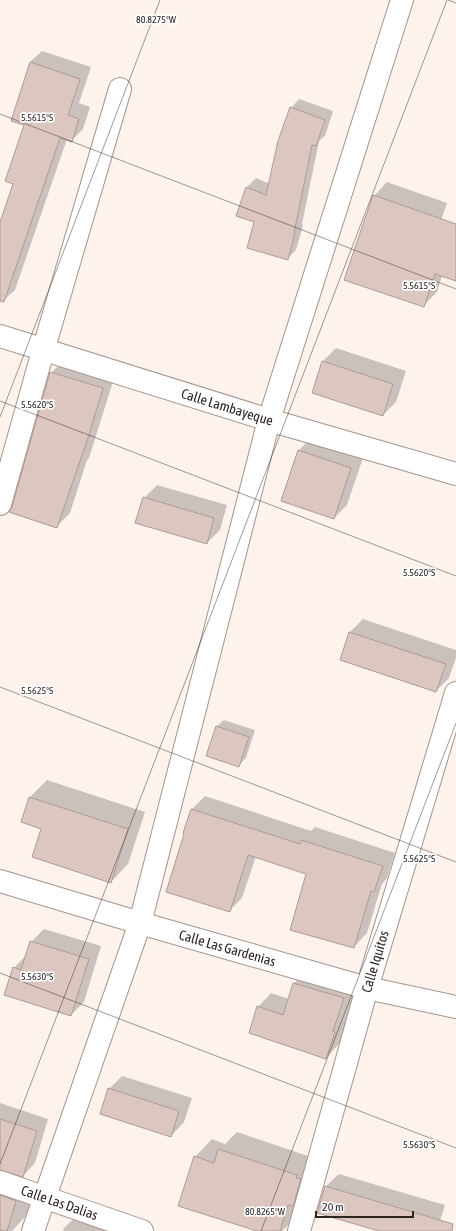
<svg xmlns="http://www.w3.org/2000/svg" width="456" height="1231" font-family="'Asap Condensed',sans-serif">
<rect width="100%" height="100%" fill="#fef2ec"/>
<path fill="#0003" d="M42,51L91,67L79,103L90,107L83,129L71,141L67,139L15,290L3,301L0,300V225L15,184L25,124L30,62Z
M299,99L333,111L325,136L319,141L302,224L303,225L296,250L287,259L256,221L237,215L247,187L256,178L270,184L291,108Z
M387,182L447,203L438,229L456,235V280L442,276L437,292L423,306L374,196Z
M336,348L406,371L396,402L383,415L313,392L323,361Z
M64,360L115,375L89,458L87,460L70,513L56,527L51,373Z
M312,437L364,455L347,505L334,518L299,450Z
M157,485L227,505L220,530L207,543L144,498Z
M363,619L456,650V658L449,678L436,691L341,659L350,632Z
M224,720L255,730L246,758L239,765L216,727Z
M47,780L145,812L128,864L111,882L43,828L22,821L30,797Z
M205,796L311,831L315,827L395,853L387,878L382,884L367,933L354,947L308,873L256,856L242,898L229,911L192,809Z
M44,929L101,946L84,1002L71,1015L14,968L27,954L31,942Z
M307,970L356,985L346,1018L348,1019L339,1044L326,1058L258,1007L271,993L289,999L294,983Z
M122,1076L192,1098L184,1122L171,1136L109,1089Z
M0,1103L48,1119L35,1163L23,1176L0,1169Z
M237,1132L314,1158L295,1219L282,1231H262L195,1157L212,1139L225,1144Z
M0,1173L35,1191L25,1217L12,1231H0Z
M339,1174L445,1205L437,1230L436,1231H382L325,1187Z
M80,1212L107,1221L104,1231H63L64,1228Z"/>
<path fill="#dbc7c0" stroke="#ae9b94" d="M30,62L80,79L68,115L79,119L72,142L60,138L4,302L0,301V222L13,184L5,181L24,125L11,121Z
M290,107L325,120L316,146L312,145L294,233H295L288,260L247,248L254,222L236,216L246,187L266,195L278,141Z
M373,195L456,224V281L435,274L424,307L344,280Z
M322,361L393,384L383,416L312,393Z
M50,372L103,388L89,435L57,528L9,512L12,507Z
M298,450L351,468L334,519L281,501Z
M143,497L214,518L207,544L135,523Z
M349,632L446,664L436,692L340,660Z
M216,726L249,737L239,767L206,756Z
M29,797L128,829L111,883L32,857L41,829L21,822Z
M191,809L300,844L301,840L383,866L374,892L371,891L354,948L290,930L306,874L248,855L230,912L166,892L184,834L183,833Z
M30,941L89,959L71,1016L4,995L13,967L21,970Z
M293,983L344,998L333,1031L335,1032L326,1059L249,1033L257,1006L283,1015Z
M108,1088L179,1111L171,1137L100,1114Z
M0,1119L37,1131L23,1177L0,1170Z
M218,1149L297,1175L296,1178L301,1179L293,1206L288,1205L280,1231H257L178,1206L194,1156L214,1163Z
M325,1186L453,1224L452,1231H379L317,1213Z
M0,1195L16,1201L7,1231L0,1230Z"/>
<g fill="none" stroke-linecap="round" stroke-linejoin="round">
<g stroke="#a6948b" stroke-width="24">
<g id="minor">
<path id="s1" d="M0,336L269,420L456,474"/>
<path d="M0,504L43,351L120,89"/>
<path id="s2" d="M0,881L140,923L367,988L456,1007"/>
<path id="s3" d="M0,1182L142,1231"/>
<path d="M33,1231L140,923L269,420L402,0"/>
<path id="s4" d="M299,1231L367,988L456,693"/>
</g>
</g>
<use href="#minor" stroke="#fff" stroke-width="22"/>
</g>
<path fill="none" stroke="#2b2421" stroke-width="1" stroke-opacity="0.45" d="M448,0L456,3M0,114L456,289M0,401L456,576M0,417L160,0M0,687L456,862M0,973L456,1148M0,1164L447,0M261,1231L456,723"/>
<g text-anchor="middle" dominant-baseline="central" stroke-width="3.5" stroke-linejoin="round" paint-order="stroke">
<g font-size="14" fill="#2b2421" stroke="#fff">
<text stroke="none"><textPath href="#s1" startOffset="238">Calle Lambayeque</textPath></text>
<text stroke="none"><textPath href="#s2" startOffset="237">Calle Las Gardenias</textPath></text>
<text stroke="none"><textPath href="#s4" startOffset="280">Calle Iquitos</textPath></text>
<text stroke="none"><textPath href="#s3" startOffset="63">Calle Las Dalias</textPath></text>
</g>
</g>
<g font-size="10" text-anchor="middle" fill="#2b2421" stroke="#fff" stroke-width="3.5" stroke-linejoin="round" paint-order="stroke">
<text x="156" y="23">80.8275°W</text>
<text x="37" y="121">5.5615°S</text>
<text x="419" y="289">5.5615°S</text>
<text x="37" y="408">5.5620°S</text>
<text x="419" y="576">5.5620°S</text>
<text x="37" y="694">5.5625°S</text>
<text x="419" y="862">5.5625°S</text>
<text x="37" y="980">5.5630°S</text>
<text x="419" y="1148">5.5630°S</text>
<text x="265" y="1215">80.8265°W</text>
</g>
<path d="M316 1211v6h97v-6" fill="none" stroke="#2b2421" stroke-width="2"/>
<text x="322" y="1211" font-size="12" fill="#2b2421" stroke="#ffffff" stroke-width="3" paint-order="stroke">20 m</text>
</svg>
